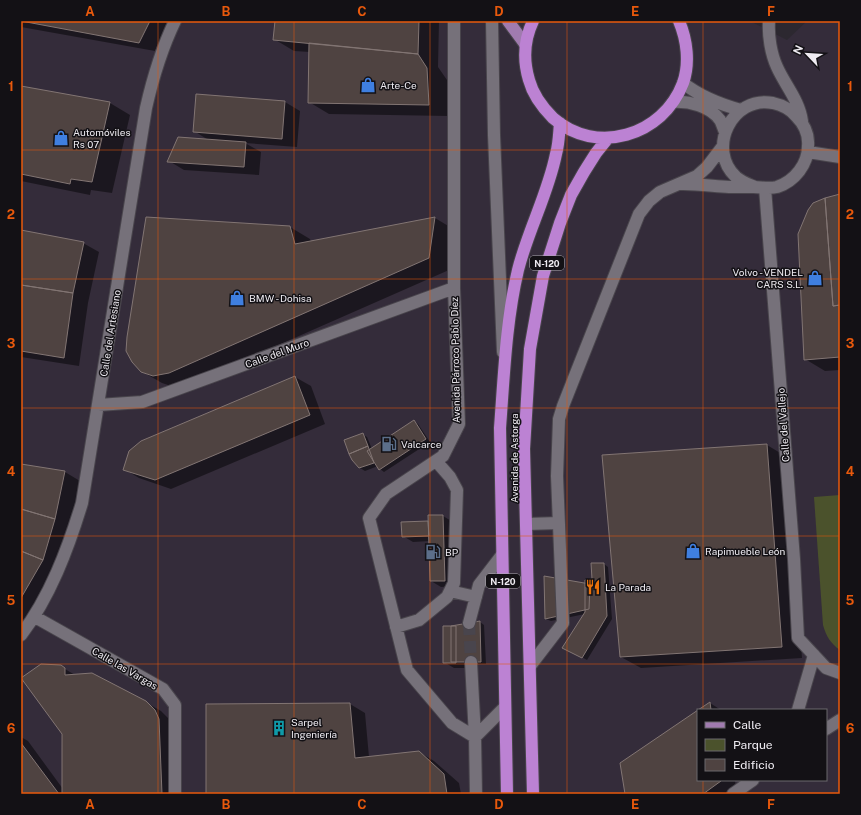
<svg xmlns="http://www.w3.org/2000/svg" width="861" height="815" font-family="'Public Sans',sans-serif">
<rect width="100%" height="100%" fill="#2c2830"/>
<path fill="#342c3a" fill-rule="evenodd" d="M21,21H750L787,40L807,21H840V794H21ZM698,710H826V780H698Z"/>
<path fill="#4b522c" d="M840,495V650C831,644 826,636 823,625L814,497Z"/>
<path fill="#0007" d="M21,21H169L155,51L21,27Z
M276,21H439L438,67L447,80L449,116L329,114L309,102L310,52L294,51L274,39Z
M21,87L110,103L130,115L112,193L91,190L90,195L21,181Z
M285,102L300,111L297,147L245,143L261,152L259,175L184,170L169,161L210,141L194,131Z
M840,195V370L825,371L805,359Z
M435,218L455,230L449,270L190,384L174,387L162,383L141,371L290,227L310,239L311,242Z
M21,231L83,243L99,252L88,303L79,366L21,357Z
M295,377L311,386L325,424L171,489L139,478L124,469L141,441Z
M414,421L418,424L430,442L384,472L380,469L378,466L365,471L360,468L362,434L367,437L372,449Z
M767,445L787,457L802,658L641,668L621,657Z
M21,465L65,472L80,481L70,528L58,569L21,632Z
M429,516H443L453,522L455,586L441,587L431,581L430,541L413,542L403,536L402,523L429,522Z
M604,564L608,567L612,619L587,660L564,647L585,614L551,621L546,619V578L586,584L593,580Z
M480,622L484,625L486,664H465L466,668H454L444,662Z
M60,666L75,675L145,702L161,711L170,720L177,794H21V737L28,741L63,789Z
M710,703L721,710H700Z
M350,704L365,713L369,757L419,752L434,761L459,783L461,794H207Z
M698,711V780H735L736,790L730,794H626Z"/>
<path fill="#4f4341" stroke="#827573" d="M21,21H150L139,43Z
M275,21H419L418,54L273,40Z
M309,43L418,54L427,68L429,105L308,103Z
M21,86L110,102L92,182L71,179L70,184L21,174Z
M196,94L285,101L282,139L193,132Z
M178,137L246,142L244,167L167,162Z
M840,194V305L833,306L825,198Z
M825,198L833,306L840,305V357L804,360L798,234L808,210L813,203Z
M146,217L290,226L295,244L435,217L429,258L169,373L153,376L141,372L132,362L126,351L127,337Z
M21,230L84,242L73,293L21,285Z
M21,285L73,293L64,358L21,351Z
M295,376L310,415L155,480L123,470L129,451L141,441Z
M414,420L426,439L379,470L367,451Z
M363,433L368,446L349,454L344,440Z
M767,444L782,647L620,657L602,455Z
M368,446L374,463L359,468L352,460L349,454Z
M21,464L65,471L55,519L21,509Z
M21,509L55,519L43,560L21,551Z
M428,515H443L445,581H430Z
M428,521L429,536L402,537L401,522Z
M21,551L43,560L21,598Z
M591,563H604L607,616L582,658L562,648L585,612V580L592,579Z
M544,576L590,584L589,609L545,619Z
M480,621L481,662H451V626Z
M443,626H456V663H443Z
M41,664L61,665L65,668V675L92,673L146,701L155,710L159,719L162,794H62V734L21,678Z
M710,702L711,710H698Z
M350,703L355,758L419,751L444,774L447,794H206V704Z
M698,710V780H721V781L703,794H625L620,763Z
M21,743L59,794H21Z"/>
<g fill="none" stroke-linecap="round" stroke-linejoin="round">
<path stroke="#49454d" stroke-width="12" stroke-dasharray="12 6" stroke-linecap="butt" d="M469,623L471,662"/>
<g stroke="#49454c" stroke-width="14">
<path id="minor" d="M454,21V288L459,424L443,456L386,494L369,518L407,670L452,723L475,737
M492,21L494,135L503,352
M769,21C768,36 771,54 777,67C785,85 799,100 802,121
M683,83C701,97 719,104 741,110
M673,102C689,101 710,106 720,120C722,123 723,128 725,132
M808,152L840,157
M683,184C698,184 713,186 729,187C737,187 745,187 753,187C761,187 769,189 777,187C795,181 808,164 808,146C809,134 804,124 796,116C790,109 782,105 773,103C732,95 706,149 736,177C742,182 748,184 755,187
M765,188L794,559L798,638L826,668L840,673
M98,405L142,402L454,288
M526,524L559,523
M450,591L476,597
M35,617L163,689L175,705V794
M469,623L479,585L502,555
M396,627L419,620L447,597L454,583L457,490L450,477L436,461
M21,635C50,597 68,549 82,503L146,108C153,77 161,50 175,21
M471,662L475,737L476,794
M530,666L563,623L557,476L559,419L563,406L639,214L649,201L660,192L697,176L707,167L723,146
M798,710L814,655
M826,729L840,720
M475,737L505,707
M733,794L753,780"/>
</g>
<g stroke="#49454c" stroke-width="14">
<path id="major" d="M508,21L525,44"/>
</g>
<g stroke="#49454c" stroke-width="14">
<path id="highway" d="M533,21C524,40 523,60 529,80C533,95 542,107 553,118C596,156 663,136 683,83C690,63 687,40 679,21
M507,794L500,428C504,375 506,321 518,270C528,230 548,194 556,154C559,144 559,133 560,123
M533,794L524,449L530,349L543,276L560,223L571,195L584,172L596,153L608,138"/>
</g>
<use href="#minor" stroke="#76717a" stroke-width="12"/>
<use href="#major" stroke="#a07baf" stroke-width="12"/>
<use href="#highway" stroke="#bc82d3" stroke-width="12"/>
</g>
<path fill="none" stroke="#e8590c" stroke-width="1" stroke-opacity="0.55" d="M158,21V794M294,21V794M430,21V794M567,21V794M703,21V710M21,150H840M21,279H840M21,408H840M21,536H840M21,664H840M703,780V794"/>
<defs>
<g id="shop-bare" transform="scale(1.2)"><path d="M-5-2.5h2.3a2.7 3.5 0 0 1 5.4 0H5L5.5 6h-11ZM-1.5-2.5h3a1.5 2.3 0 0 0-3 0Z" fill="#3f7fe0" stroke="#131115" stroke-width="2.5" paint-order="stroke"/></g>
<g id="fuel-bare" transform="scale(1.2)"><path d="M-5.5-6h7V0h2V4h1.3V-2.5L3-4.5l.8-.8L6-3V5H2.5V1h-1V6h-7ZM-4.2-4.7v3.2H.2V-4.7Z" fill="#5c6f8a" stroke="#131115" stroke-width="2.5" paint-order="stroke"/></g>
<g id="restaurant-bare" transform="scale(1.2)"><path d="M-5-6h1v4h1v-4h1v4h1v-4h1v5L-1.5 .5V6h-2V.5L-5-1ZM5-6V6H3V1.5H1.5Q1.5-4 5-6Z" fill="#e8710a" stroke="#131115" stroke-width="2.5" paint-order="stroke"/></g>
<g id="building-bare" transform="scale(1.2)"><path d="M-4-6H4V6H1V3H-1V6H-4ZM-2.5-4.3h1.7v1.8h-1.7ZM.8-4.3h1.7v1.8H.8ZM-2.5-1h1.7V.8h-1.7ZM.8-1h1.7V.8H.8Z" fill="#0f9aa8" stroke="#131115" stroke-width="2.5" paint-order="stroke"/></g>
</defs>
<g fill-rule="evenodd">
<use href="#shop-bare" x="368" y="85"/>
<use href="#shop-bare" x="61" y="138"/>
<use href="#shop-bare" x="815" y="278"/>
<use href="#shop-bare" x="237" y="298"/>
<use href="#fuel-bare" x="389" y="444"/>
<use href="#shop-bare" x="693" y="551"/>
<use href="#fuel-bare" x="433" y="552"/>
<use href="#restaurant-bare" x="593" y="587"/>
<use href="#building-bare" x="279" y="728"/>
</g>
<g text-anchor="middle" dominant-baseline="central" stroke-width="3" stroke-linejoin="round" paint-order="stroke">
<g fill="#131115" stroke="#adaab0" stroke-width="1">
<rect x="530" y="256" width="34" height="14" rx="3"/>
<rect x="486" y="574" width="34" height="14" rx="3"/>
</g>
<g font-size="9" font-weight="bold" fill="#efecf2">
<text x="547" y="263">N-120</text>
<text x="503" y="581">N-120</text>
</g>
<g font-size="10" fill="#efecf2" stroke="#131115" text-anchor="start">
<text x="380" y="85">Arte-Ce</text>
<text x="73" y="132">Automóviles<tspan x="73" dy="12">Rs 07</tspan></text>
<text x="803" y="272" text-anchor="end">Volvo - VENDEL<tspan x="803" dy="12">CARS S.L.</tspan></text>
<text x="249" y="298">BMW - Dohisa</text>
<text x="401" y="444">Valcarce</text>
<text x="705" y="551">Rapimueble León</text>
<text x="445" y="552">BP</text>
<text x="605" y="587">La Parada</text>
<text x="291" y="722">Sarpel<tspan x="291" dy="12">Ingeniería</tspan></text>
</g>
<g font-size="10" fill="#efecf2" stroke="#131115">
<text transform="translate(110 333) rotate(-81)">Calle del Artesiano</text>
<text transform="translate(277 353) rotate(-20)">Calle del Muro</text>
<text transform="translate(455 360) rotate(-91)">Avenida Párroco Pablo Díez</text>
<text transform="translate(783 425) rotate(-94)">Calle del Vallejo</text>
<text transform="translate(514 458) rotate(-90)">Avenida de Astorga</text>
<text transform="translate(125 668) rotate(30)">Calle las Vargas</text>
</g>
</g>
<rect width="861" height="815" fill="none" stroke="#131115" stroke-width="44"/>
<rect x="697" y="709" width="130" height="72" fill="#131115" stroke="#6b696d"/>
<rect x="705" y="722" width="20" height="6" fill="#a07baf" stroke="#6b696d"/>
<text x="733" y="729" font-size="12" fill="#efecf2">Calle</text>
<rect x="705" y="739" width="20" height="12" fill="#4b522c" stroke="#6b696d"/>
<text x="733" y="749" font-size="12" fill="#efecf2">Parque</text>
<rect x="705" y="759" width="20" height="12" fill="#4f4341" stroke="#6b696d"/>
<text x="733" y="769" font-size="12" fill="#efecf2">Edificio</text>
<g transform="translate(807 54) rotate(295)" stroke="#131115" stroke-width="3" paint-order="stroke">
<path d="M0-3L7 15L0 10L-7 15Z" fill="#efecf2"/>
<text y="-6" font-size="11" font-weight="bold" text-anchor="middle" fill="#efecf2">N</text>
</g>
<rect x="22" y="22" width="817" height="771" fill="none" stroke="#e8590c" stroke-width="1.5"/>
<g font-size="13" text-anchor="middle" font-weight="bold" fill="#e8590c">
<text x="90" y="16">A</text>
<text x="226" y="16">B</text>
<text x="362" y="16">C</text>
<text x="499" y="16">D</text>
<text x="635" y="16">E</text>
<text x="771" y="16">F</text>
<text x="11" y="91">1</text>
<text x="850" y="91">1</text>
<text x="11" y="219">2</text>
<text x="850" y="219">2</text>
<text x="11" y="348">3</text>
<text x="850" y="348">3</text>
<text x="11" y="476">4</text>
<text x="850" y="476">4</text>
<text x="11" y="605">5</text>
<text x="850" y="605">5</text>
<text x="11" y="733">6</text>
<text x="850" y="733">6</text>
<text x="90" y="809">A</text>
<text x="226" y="809">B</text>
<text x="362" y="809">C</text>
<text x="499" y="809">D</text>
<text x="635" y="809">E</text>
<text x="771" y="809">F</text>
</g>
</svg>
